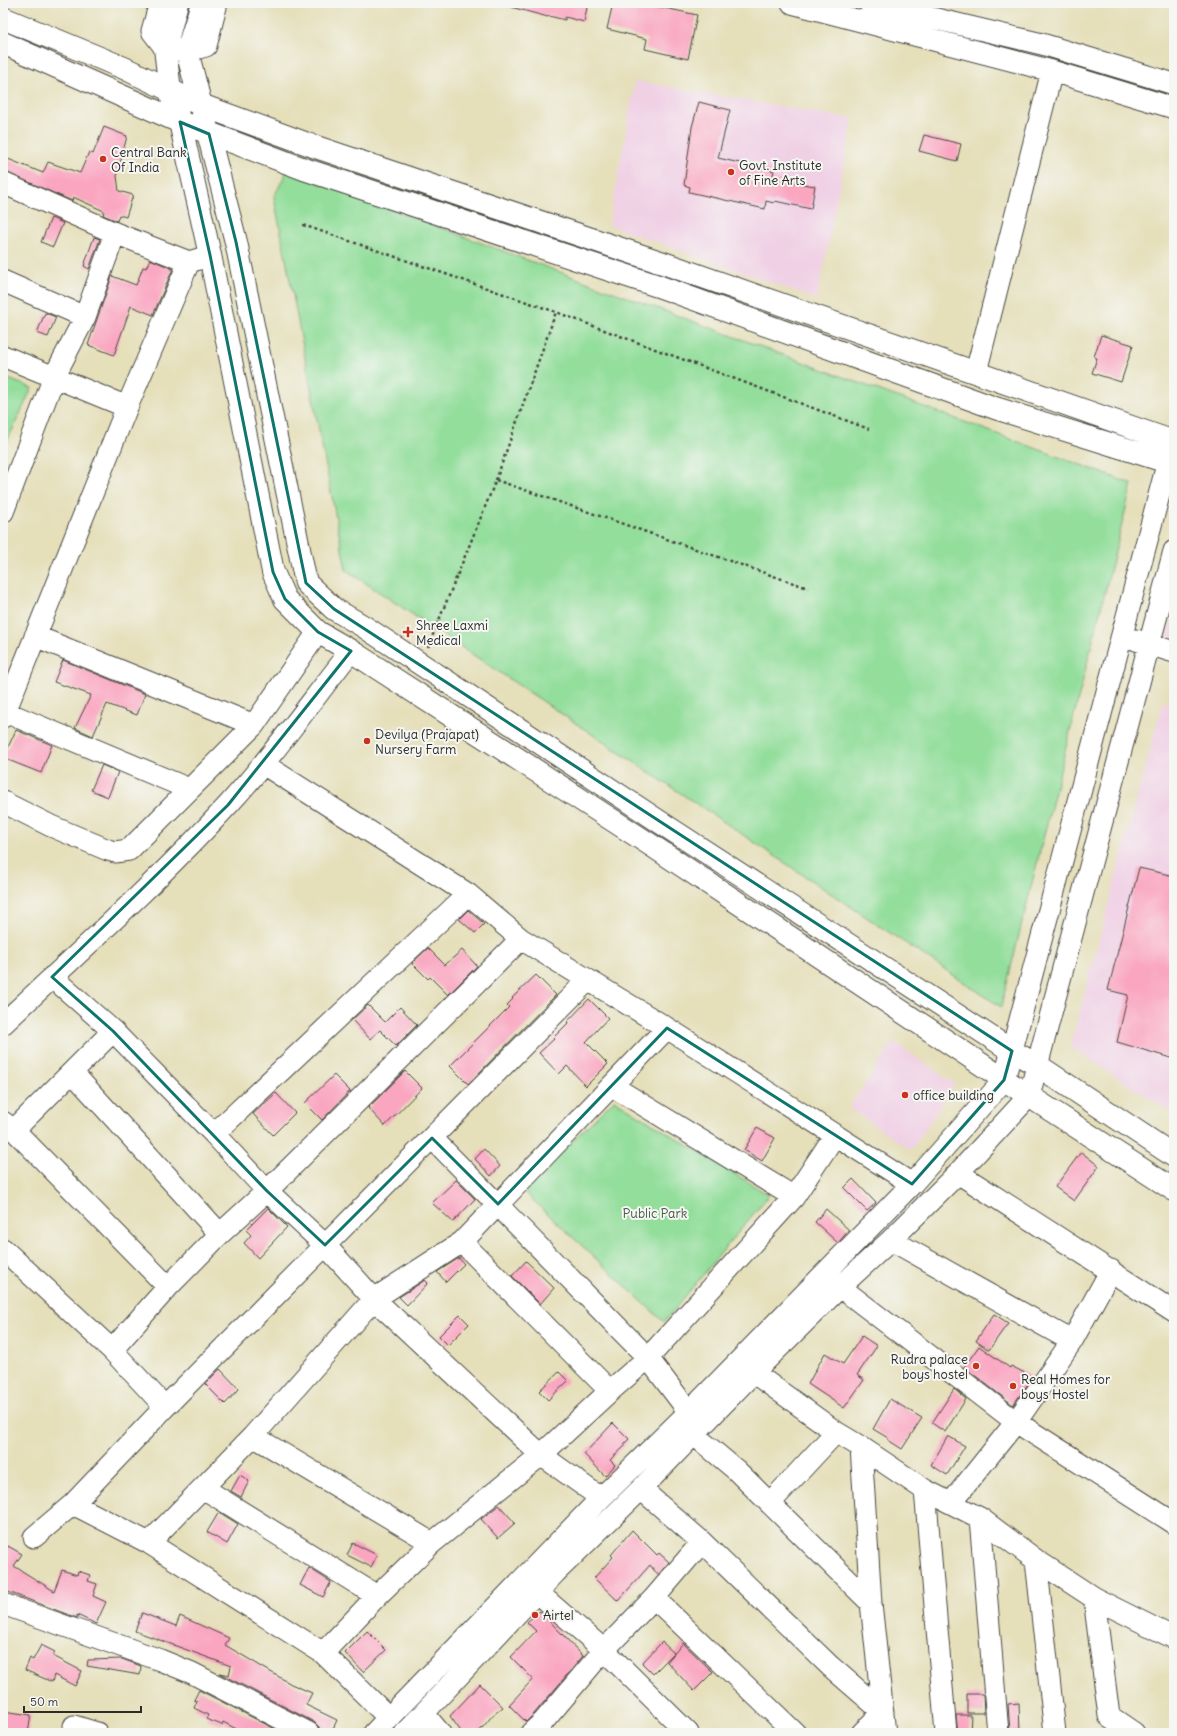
<svg xmlns="http://www.w3.org/2000/svg" width="1177" height="1736" font-family="Delius,sans-serif">
<rect width="100%" height="100%" fill="#f6f6f2"/>
<filter id="ink" filterUnits="userSpaceOnUse"><feTurbulence type="fractalNoise" baseFrequency=".025" numOctaves="2"/><feDisplacementMap in="SourceGraphic" scale="8" xChannelSelector="R" yChannelSelector="G"/><feConvolveMatrix kernelMatrix="1 2 1 2 8 2 1 2 1" color-interpolation-filters="sRGB"/></filter>
<filter id="wash" filterUnits="userSpaceOnUse"><feTurbulence type="fractalNoise" baseFrequency=".012" numOctaves="4" result="noise"/><feDisplacementMap in="SourceGraphic" scale="16" xChannelSelector="R" yChannelSelector="G"/><feGaussianBlur stdDeviation="0.9" result="paint"/><feColorMatrix in="noise" values="0 0 0 0 0 0 0 0 0 0 0 0 0 0 0 0 0 1.4 0 .05"/><feComposite in="paint" operator="in"/></filter>
<g filter="url(#wash)">
<rect width="100%" height="100%" fill="#e5dfba"/>
<path fill="#f0d0e5" d="M635,81L853,119L817,299L609,225Z
M1174,611V644L1166,641Z
M1163,702L1174,705V1114L1070,1047Z
M893,1042L955,1084L911,1150L849,1108Z"/>
<path fill="#93de9b" stroke="#5f8463" d="M287,171L1132,484L1001,1007L346,570L274,197Z
M3,377L32,388L3,450Z
M614,1100L769,1195L664,1322L522,1190Z"/>
<g id="blocks">
<path fill="#faa6c1" d="M511,3H588L584,22L565,17V20L549,16L548,17L511,7Z
M613,3H642L697,15L688,59L645,49L647,39L607,29Z
M699,102L730,110L718,158L774,171L772,179L815,186L811,209L775,201L774,203L766,201L765,209L689,192L690,187L684,185L692,127Z
M104,127L127,136L117,176L119,191L133,195L126,217L119,215L117,221L103,215L104,211L73,197L72,201L3,171V157L43,173L48,162L80,173L89,152L93,154Z
M924,135L961,144L957,161L919,151Z
M51,218L63,223L53,247L41,242Z
M94,237L100,239L89,269L84,266Z
M150,259L173,269L153,315L131,306L114,355L88,345L112,276L136,285L143,267L146,268Z
M45,313L56,317L48,337L37,333Z
M1101,335L1133,345L1121,382L1092,373L1097,358L1094,357Z
M63,660L145,694L137,715L107,704L93,736L75,728L91,695L54,682Z
M16,730L52,745L41,773L3,758Z
M102,765L118,772L108,797L91,790Z
M1139,868L1174,876V1059L1117,1042L1128,995L1108,990Z
M468,910L484,924L475,933L459,919Z
M428,948L445,965L462,950L477,966L448,995L430,977L428,979L412,963Z
M536,975L556,995L468,1084L450,1066L509,1007L507,1005L513,999L512,998Z
M589,999L608,1018L586,1042L608,1064L586,1086L567,1066L559,1074L539,1053L554,1039L553,1038L568,1023L567,1022Z
M368,1005L385,1022L400,1007L417,1025L396,1046L380,1030L370,1039L352,1020Z
M405,1071L422,1088L385,1126L368,1108Z
M334,1075L350,1091L322,1120L305,1103Z
M276,1093L295,1113L273,1135L253,1114Z
M757,1128L775,1138L762,1161L744,1150Z
M484,1149L500,1166L491,1176L475,1159Z
M1081,1152L1099,1166L1074,1201L1055,1187Z
M853,1179L876,1203L867,1211L844,1188Z
M456,1180L475,1199L453,1222L432,1203Z
M268,1208L287,1227L258,1258L244,1243L251,1235L246,1230Z
M826,1209L849,1230L838,1243L815,1222Z
M459,1258L464,1264L446,1282L437,1272Z
M526,1261L554,1288L540,1304L512,1276Z
M425,1280L428,1283L407,1305L399,1297Z
M994,1314L1008,1323L989,1350L976,1341Z
M460,1315L469,1324L448,1345L439,1336Z
M862,1336L877,1346L857,1375L864,1380L844,1408L808,1384L825,1353L843,1364Z
M979,1346L1010,1368L1011,1366L1033,1377L1013,1405L964,1367Z
M220,1369L239,1389L225,1404L205,1384Z
M559,1372L568,1381L548,1400L539,1391Z
M954,1389L966,1399L945,1432L932,1423Z
M890,1399L922,1418L902,1449L888,1440V1438L873,1429Z
M613,1423L629,1439L624,1444L626,1445L610,1460L615,1465L605,1476L584,1454Z
M948,1436L965,1446L947,1475L931,1465Z
M240,1475L249,1481L241,1497L231,1491Z
M499,1505L515,1523L498,1538L481,1519Z
M219,1512L238,1524L227,1544L207,1532Z
M632,1530L657,1555L659,1553L669,1562L658,1575L650,1565L618,1601L594,1578L613,1557L611,1555Z
M353,1543L377,1555L371,1567L347,1555Z
M8,1546L22,1554L14,1566L54,1591L62,1570L77,1575L78,1571L90,1575L88,1581L97,1584L93,1596L106,1602L96,1624L77,1615V1618L3,1590V1555Z
M309,1568L331,1582L323,1597L300,1585Z
M540,1611L583,1656L534,1714L526,1722L509,1705L533,1679L511,1657L536,1631L527,1622Z
M142,1613L176,1626L180,1616L229,1638L225,1645L291,1684L312,1693L306,1705L337,1720L331,1733H321L319,1727L314,1722L219,1673L229,1675L231,1666L135,1631Z
M367,1631L386,1650L363,1672L345,1653Z
M662,1642L674,1653L653,1674L642,1663Z
M683,1643L713,1672L694,1691L667,1662Z
M41,1645L55,1652L53,1656L82,1671L75,1686L54,1675L52,1682L25,1670L30,1658L33,1660Z
M122,1659L141,1666L140,1675L87,1666L88,1660Z
M480,1684L503,1707L492,1716L478,1733H462L450,1716Z
M199,1690L283,1733H244L223,1722L222,1725L206,1719L208,1715L194,1708L197,1701L194,1700Z
M967,1694H983L984,1713H967Z
M1019,1703L1020,1733H1010L1008,1704Z
M3,1711L31,1715L28,1733H3Z
M956,1715H971L970,1733H958Z"/>
</g>
</g>
<g filter="url(#ink)">
<use href="#blocks" fill-opacity="0" stroke="#474640" stroke-width="1"/>
<g fill="none" stroke-linecap="round" stroke-linejoin="round">
<g stroke="#474640" stroke-width="23">
<path id="minor" d="M160,3L152,31L165,48L187,51L206,46L217,3
M792,3L1052,71L1174,108
M869,3L1042,44L1174,84
M3,183L115,233L189,262L202,258
M3,281L85,317
M3,356L127,407
M976,372L1052,71
M3,512L54,377L85,317L115,233
M35,636L254,725
M1136,640L1174,652
M3,711L189,789
M3,717L127,407L189,262
M263,764L468,894L521,939L667,1028L912,1184
M3,802L51,826L108,850L115,852L129,850L254,725L318,632
M52,977L113,1031L214,1134L267,1191L325,1245L374,1299L541,1455L601,1498
M3,1024C79,952 157,882 228,805C272,757 310,703 351,651
M72,1072L220,1234
M612,1086L794,1197
M3,1122L14,1130L168,1287
M14,1130L113,1031
M214,1134L468,894
M432,1138L648,1358L689,1412
M958,1173L1174,1312
M891,1240L1072,1341
M462,1242L610,1391
M3,1249L112,1350L165,1407
M840,1287L1016,1422L1174,1523
M112,1350L168,1287L220,1234L267,1191L521,939
M743,1365L836,1432L861,1447L925,1490L980,1518L1036,1560L1094,1598L1174,1638
M693,1434L736,1470L871,1603
M253,1436L432,1543
M861,1447L871,1603L885,1733
M203,1488L377,1596
M641,1489L702,1542L830,1666L883,1712L862,1733
M925,1490L946,1733
M770,1503L836,1432
M951,1503L1016,1422L1072,1341L1111,1270
M73,1504L149,1543L323,1653
M980,1518L998,1733
M34,1537L73,1504L165,1407L588,980
M149,1543L253,1436L374,1299L462,1242L667,1028
M1036,1560L1055,1733
M537,1592L604,1650L688,1733
M654,1598L795,1733
M1094,1598L1109,1716L1134,1733
M3,1604L160,1660L192,1673L309,1733
M424,1714L440,1733
M389,1718L323,1653L377,1596L432,1543L541,1455L610,1391L648,1358L794,1197L835,1135
M74,1726L97,1733
M374,1733L601,1498L689,1412L912,1184L1004,1080L1172,446
M405,1733L555,1573L641,1489L753,1373L840,1287L891,1240L958,1173L1029,1096L1174,551
M531,1733L543,1722L604,1650L654,1598L702,1542"/>
</g>
<g stroke="#474640" stroke-width="24">
<path id="major" d="M177,3L165,48L170,91L180,122L210,255L273,572L285,599L318,632L351,651L654,847L1029,1096L1174,1190
M202,3L187,51L236,242L306,583L334,609L363,626L669,828L1012,1051L1037,1065L1174,1156
M3,18L124,68L201,105L313,146L666,264L1174,442
M3,43L180,122L304,169L658,286L995,408L1174,464"/>
</g>
<path stroke="#474640" stroke-width="2.5" stroke-dasharray="3 3" stroke-linecap="butt" d="M303,225L556,312L869,429
M496,480L808,588
M428,647L496,480L556,312"/>
<use href="#minor" stroke="#fff" stroke-width="21"/>
<use href="#major" stroke="#fff" stroke-width="22"/>
</g>
</g>
<path fill="none" stroke="#0f766e" stroke-width="3" stroke-linejoin="round" d="M180,122L209,134L236,242L306,583L334,609L1012,1051L1004,1080L912,1184L667,1028L498,1204L432,1138L325,1245L267,1191L113,1031L52,977L228,805L351,651L318,632L285,599L273,572L210,255Z"/>
<g fill="#c8321e" stroke="#f6f6f2" stroke-width="1.5">
<circle cx="103" cy="159" r="4"/>
<circle cx="731" cy="172" r="4"/>
<path d="M406 626h4v4h4v4h-4v4h-4v-4h-4v-4h4z"/>
<circle cx="367" cy="741" r="4"/>
<circle cx="905" cy="1095" r="4"/>
<circle cx="976" cy="1366" r="4"/>
<circle cx="1013" cy="1386" r="4"/>
<circle cx="535" cy="1615" r="4"/>
</g>
<g text-anchor="middle" dominant-baseline="central" stroke-width="4" stroke-linejoin="round" paint-order="stroke">
<g font-size="13" fill="#2b2b2b" stroke="#f6f6f2" text-anchor="start">
<text x="111" y="152">Central Bank<tspan x="111" dy="15">Of India</tspan></text>
<text x="739" y="165">Govt. Institute<tspan x="739" dy="15">of Fine Arts</tspan></text>
<text x="416" y="625">Shree Laxmi<tspan x="416" dy="15">Medical</tspan></text>
<text x="375" y="734">Devilya (Prajapat)<tspan x="375" dy="15">Nursery Farm</tspan></text>
<text x="913" y="1095">office building</text>
<text x="968" y="1359" text-anchor="end">Rudra palace<tspan x="968" dy="15">boys hostel</tspan></text>
<text x="1021" y="1379">Real Homes for<tspan x="1021" dy="15">boys Hostel</tspan></text>
<text x="543" y="1615">Airtel</text>
</g>
<g font-size="13" fill="#455847" stroke="#f6f6f2">
<text x="655" y="1213">Public Park</text>
</g>
</g>
<rect width="1177" height="1736" fill="none" stroke="#f6f6f2" stroke-width="16"/>
<path d="M24 1706v6h117v-6" fill="none" stroke="#2b2b2b" stroke-width="2"/>
<text x="30" y="1706" font-size="12" fill="#2b2b2b" stroke="#f6f6f2" stroke-width="3" paint-order="stroke">50 m</text>
</svg>
